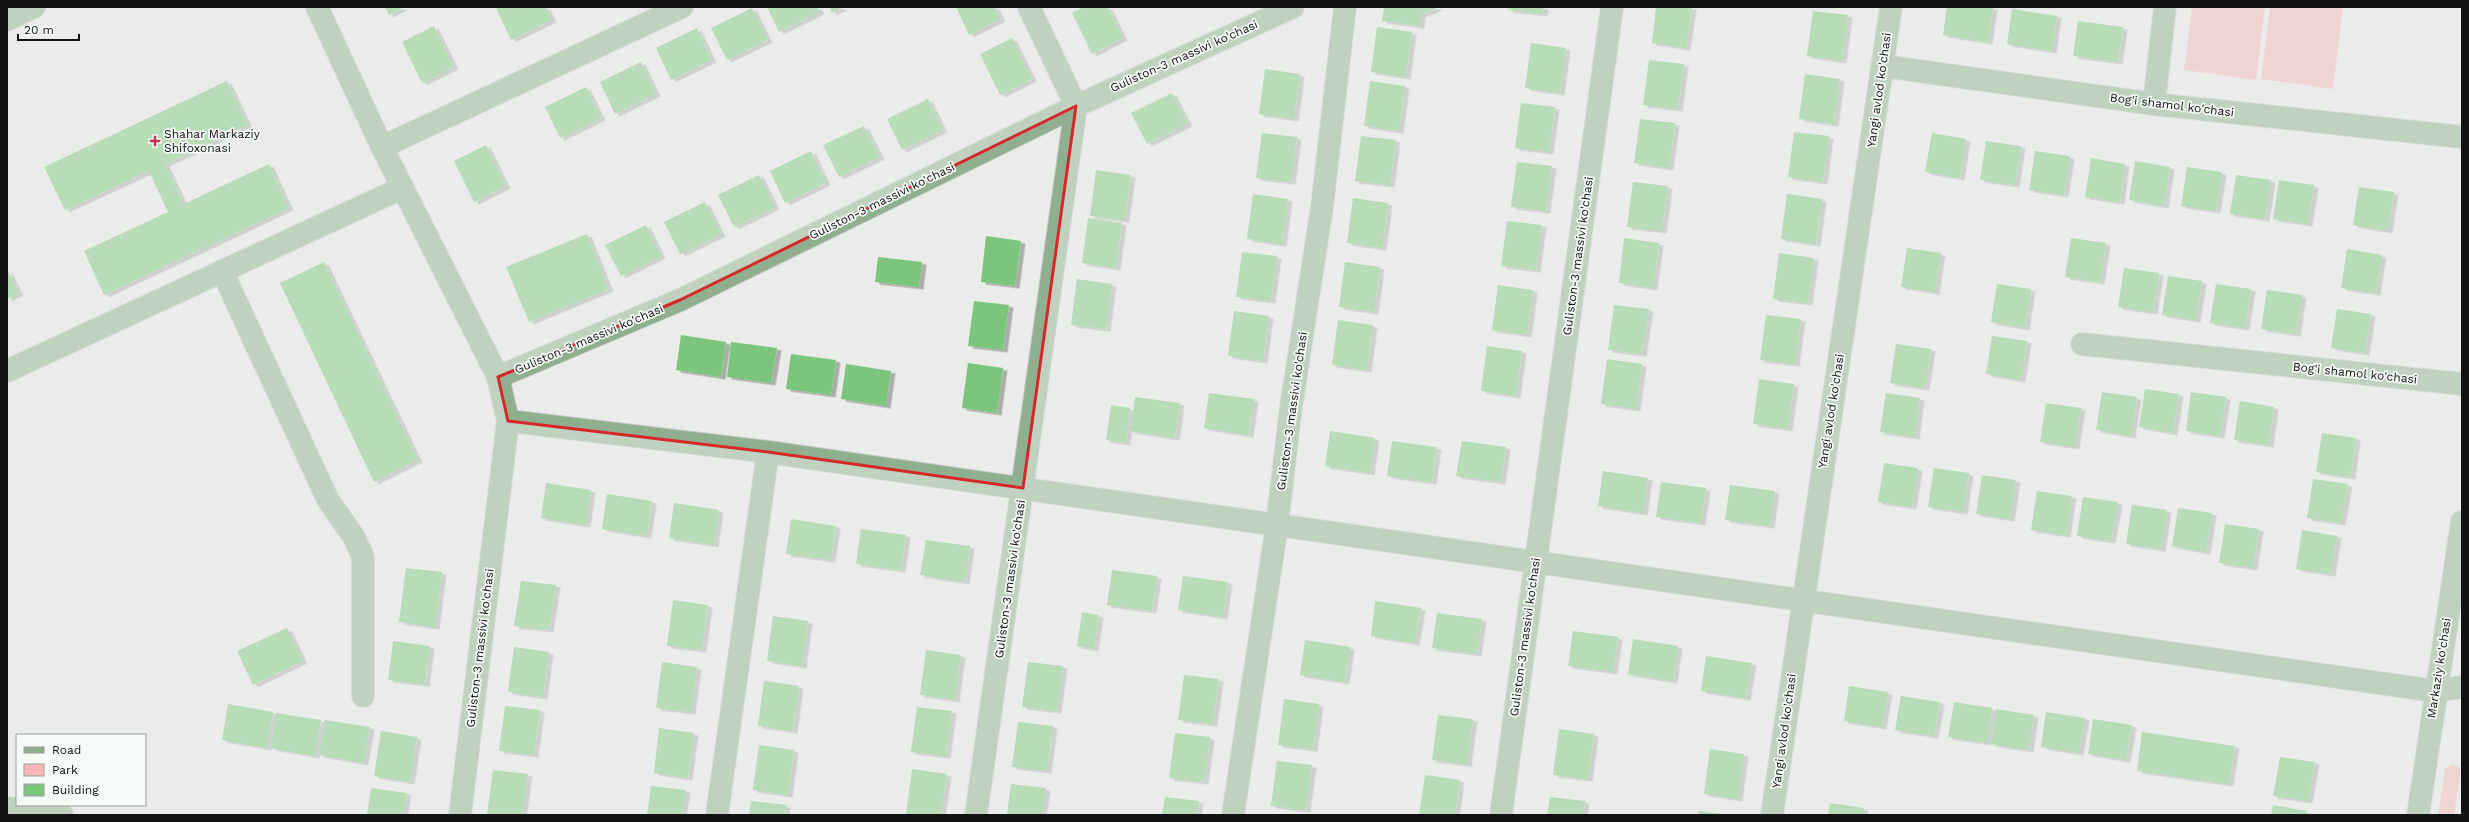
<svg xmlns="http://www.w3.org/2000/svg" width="2469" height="822" font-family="'Work Sans',sans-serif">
<defs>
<filter id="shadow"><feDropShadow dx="4.5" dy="2.5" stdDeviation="0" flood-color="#0004"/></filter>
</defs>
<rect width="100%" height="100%" fill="#e9ece9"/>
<path fill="#f7b7b9" d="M2192,7H2265L2256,80L2184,70Z
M2270,7H2343L2333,89L2261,79Z
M2453,764L2461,769L2454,815H2438L2445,769Z"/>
<path fill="#7bc57c" filter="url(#shadow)" d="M385,7H404L389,15Z
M499,7H546L552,20L511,40L496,8Z
M767,7H817L820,12L779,32Z
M829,7H844L832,13Z
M956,7H995L1001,19L969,35Z
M1084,7H1108L1123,38L1092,54L1072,13Z
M1384,7H1439L1421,15L1420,26L1382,21Z
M1509,7H1544L1543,14L1508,10Z
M1656,7H1692L1686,48L1652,43Z
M1947,7H1993L1988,42L1943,35Z
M752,8L768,40L727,60L711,28Z
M2012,9L2057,16L2052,51L2007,44Z
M1813,11L1848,15L1842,61L1807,56Z
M2078,21L2123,27L2118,62L2073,56Z
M434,26L454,67L422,83L402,42Z
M1377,27L1412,32L1406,77L1371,72Z
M697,28L712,60L671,80L656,48Z
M1012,38L1032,79L1000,95L980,54Z
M1531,43L1566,48L1560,93L1525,88Z
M1649,60L1684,64L1678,109L1643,105Z
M641,62L656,94L615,114L600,82Z
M1265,69L1300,74L1294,119L1259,114Z
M1805,74L1840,79L1834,124L1799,119Z
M227,81L248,125L165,164L184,204L269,164L289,208L104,295L84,251L168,212L149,171L65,210L44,167Z
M1370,81L1405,86L1399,131L1364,126Z
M586,87L601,118L560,138L545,107Z
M1172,93L1188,124L1147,144L1131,113Z
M928,99L943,130L902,150L887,119Z
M1521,103L1555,107L1549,152L1515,148Z
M1640,119L1675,123L1669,168L1634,163Z
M864,126L880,157L839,177L823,145Z
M1794,132L1829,136L1823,182L1788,177Z
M1262,133L1297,137L1291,182L1256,178Z
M1932,133L1966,139L1960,178L1925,172Z
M1361,136L1396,140L1390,185L1355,181Z
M1986,141L2021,146L2015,185L1980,180Z
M486,145L506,186L474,202L454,161Z
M811,151L826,183L785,203L770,171Z
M2035,151L2070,156L2064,195L2029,190Z
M2091,158L2125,164L2120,202L2085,197Z
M2135,161L2170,167L2164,206L2129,200Z
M1517,162L1552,166L1546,211L1511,207Z
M2187,167L2222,172L2216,211L2181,206Z
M1096,170L1131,175L1125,220L1090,216Z
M759,175L775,207L734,227L718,195Z
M2236,175L2271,180L2265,219L2230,214Z
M2279,180L2314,185L2308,224L2273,219Z
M1633,182L1668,186L1662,231L1627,227Z
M2359,187L2394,192L2388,231L2353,225Z
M1253,194L1288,199L1282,244L1247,239Z
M1787,194L1822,199L1816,244L1781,239Z
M1353,198L1388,203L1382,248L1347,243Z
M705,202L721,234L680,254L664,222Z
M1088,218L1122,223L1116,268L1082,263Z
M1507,221L1542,225L1536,270L1501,266Z
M646,225L661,256L621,276L605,245Z
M587,234L609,289L529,322L506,267Z
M986,236L1021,241L1015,286L981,282Z
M1624,238L1659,243L1653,288L1619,283Z
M2071,238L2106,243L2100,282L2065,277Z
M1907,248L1941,253L1935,292L1901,287Z
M2347,249L2382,255L2376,293L2341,288Z
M1242,252L1277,256L1271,301L1236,297Z
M1779,253L1814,258L1808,303L1773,299Z
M878,257L922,262L919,287L875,282Z
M324,262L418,460L374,482L280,283Z
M1345,262L1380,267L1374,312L1339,307Z
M2124,268L2159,273L2153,312L2118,307Z
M7,269L19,293L7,299Z
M2168,276L2202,281L2196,320L2162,315Z
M1077,279L1112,284L1106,329L1071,325Z
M1997,284L2031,289L2025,328L1991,322Z
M2216,284L2251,289L2245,328L2210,323Z
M1498,285L1533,290L1527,335L1492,330Z
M2267,290L2302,295L2296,334L2261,329Z
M974,301L1009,305L1003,350L968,346Z
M1614,305L1649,309L1642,354L1608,350Z
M2337,309L2371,314L2365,353L2331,348Z
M1234,311L1269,316L1263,361L1228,356Z
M1766,315L1801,319L1795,364L1760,360Z
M1338,320L1373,325L1367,370L1332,365Z
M681,335L726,342L721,377L676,370Z
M1992,336L2027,341L2021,380L1986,374Z
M731,342L777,348L771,383L727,377Z
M1896,344L1931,349L1925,388L1890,383Z
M1487,346L1522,351L1516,396L1481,391Z
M791,354L836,360L831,395L786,389Z
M1607,359L1642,364L1636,409L1601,404Z
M968,363L1003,368L997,413L962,408Z
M846,364L891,371L886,406L841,399Z
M1759,379L1794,384L1788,429L1753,424Z
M2145,389L2179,394L2173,433L2139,427Z
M2102,392L2137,397L2131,436L2096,430Z
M2191,392L2226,397L2220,436L2186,431Z
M1209,393L1254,399L1249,435L1204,428Z
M1886,393L1920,398L1915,437L1880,432Z
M1135,397L1180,403L1175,438L1130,431Z
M2240,401L2274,407L2269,445L2234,440Z
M2046,403L2081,408L2075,447L2040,442Z
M1111,405L1130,408L1126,443L1106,440Z
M1330,431L1375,438L1370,473L1325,466Z
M2322,433L2356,438L2351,477L2316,472Z
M1392,441L1437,447L1432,482L1387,476Z
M1462,441L1506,447L1501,482L1456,476Z
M1884,463L1918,468L1912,507L1878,502Z
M1934,468L1969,473L1963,512L1928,507Z
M1603,471L1648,478L1643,513L1598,506Z
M1982,475L2016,480L2010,519L1976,514Z
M2313,479L2348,484L2341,523L2307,518Z
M1661,482L1706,488L1701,523L1656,517Z
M546,483L591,490L586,525L541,518Z
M1730,485L1775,491L1770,526L1725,520Z
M2037,491L2072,496L2066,535L2031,530Z
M607,494L652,501L647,536L602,529Z
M2083,497L2118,502L2111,541L2077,536Z
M674,503L719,510L714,545L669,538Z
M2132,505L2167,510L2161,549L2126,544Z
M2178,508L2212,513L2206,552L2172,546Z
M791,519L836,526L831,560L786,554Z
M2225,524L2259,529L2253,568L2219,563Z
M861,529L906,535L901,570L856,564Z
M2302,530L2337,536L2331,574L2296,569Z
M926,540L970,546L965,582L920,575Z
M406,568L442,572L435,627L399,622Z
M1112,570L1157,576L1152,611L1107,605Z
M1183,576L1228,582L1223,617L1178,610Z
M521,581L556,585L549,630L514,626Z
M673,600L708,605L702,650L667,646Z
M1375,601L1421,608L1415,643L1371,636Z
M1082,612L1099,615L1094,649L1077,646Z
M1437,613L1482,619L1477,654L1432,648Z
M773,616L808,621L802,666L767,661Z
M287,628L303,661L253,685L237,651Z
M1573,631L1618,637L1613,672L1568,666Z
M1633,639L1678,646L1673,681L1628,674Z
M1305,640L1350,647L1345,682L1300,675Z
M393,641L430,646L425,684L388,680Z
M514,647L549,652L543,697L508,692Z
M926,650L961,655L955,700L920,695Z
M1706,656L1752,663L1746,698L1701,691Z
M662,662L697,667L691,712L656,708Z
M1028,662L1063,666L1057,711L1022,707Z
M1184,675L1219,679L1213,724L1178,720Z
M764,681L799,686L793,731L758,726Z
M1849,686L1888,692L1882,727L1844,721Z
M1901,696L1940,702L1934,736L1895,730Z
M1284,699L1319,704L1313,749L1278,745Z
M1954,702L1992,708L1987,743L1948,737Z
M228,704L273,712L267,748L222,740Z
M505,706L540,710L534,755L499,751Z
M917,707L952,711L946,756L911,752Z
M1996,709L2034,715L2029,750L1991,744Z
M2046,712L2085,718L2079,753L2041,747Z
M276,713L321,720L315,756L271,748Z
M1438,715L1473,719L1467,764L1432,760Z
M2093,719L2132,725L2126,760L2088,754Z
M325,720L370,727L364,763L319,755Z
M1018,722L1053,726L1047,771L1012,767Z
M659,728L694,733L688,778L654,773Z
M1559,729L1594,734L1588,779L1553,775Z
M381,731L417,737L410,782L374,776Z
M2142,732L2235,746L2229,784L2137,771Z
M1175,733L1210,737L1204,782L1169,778Z
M759,745L794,750L788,795L753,790Z
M1710,749L1744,754L1738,799L1704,794Z
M2280,757L2315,762L2308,801L2273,796Z
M1277,761L1312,765L1306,810L1271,806Z
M912,769L947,774L941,815H906Z
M493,770L528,774L522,815H487Z
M1425,775L1460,780L1455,815H1419Z
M1011,784L1046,788L1042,815H1007Z
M651,786L686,790L682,815H647Z
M371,788L407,793L403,815H367Z
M1165,797L1199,801L1197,815H1162Z
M1550,797L1585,801L1583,815H1547Z
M751,801L786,805L785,815H749Z
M1830,803L1864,808L1863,815H1828Z
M2273,805L2307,811L2306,815H2271Z
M1699,811L1723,814V815H1698Z"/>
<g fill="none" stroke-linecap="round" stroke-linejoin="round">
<g stroke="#c6c9c6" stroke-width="24">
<path id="minor" d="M317,7L382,147L498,377L508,421L460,815
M7,20L34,7
M1883,66L2154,104L2462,137
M2154,104L2165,7
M382,147L682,7
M222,271L328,500L354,537L363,557V696
M2082,344L2462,384
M7,371L402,188
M498,377L680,300L1076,106L1293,7
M508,421L768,452L2435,691L2462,687
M7,808L62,815
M717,815L768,452
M976,815L1076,106L1029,7
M1233,815L1277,525L1291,407L1322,207L1345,7
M1501,815L1612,7
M1772,815L1891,7
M2418,815L2462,522"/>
</g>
<use href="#minor" stroke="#8faf8f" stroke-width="22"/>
</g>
<path d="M0 0H2469V822H0ZM1076,106L1023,488L768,452L508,421L498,377L680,300Z" fill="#e9ece9" fill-opacity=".55" fill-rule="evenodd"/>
<path fill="none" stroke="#d62828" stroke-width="3" stroke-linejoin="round" d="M1076,106L1023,488L768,452L508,421L498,377L680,300Z"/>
<path fill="#c5354c" stroke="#f6faf6" stroke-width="1.5" d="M153 135h4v4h4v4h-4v4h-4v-4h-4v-4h4z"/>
<g text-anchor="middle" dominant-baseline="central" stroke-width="3.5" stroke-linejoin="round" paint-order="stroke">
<g font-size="12" fill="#111211" stroke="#f6faf6">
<text transform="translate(1184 56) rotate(-24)">Guliston-3 massivi ko'chasi</text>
<text transform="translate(1879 90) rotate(-82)">Yangi avlod ko'chasi</text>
<text transform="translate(2172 105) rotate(7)">Bog'i shamol ko'chasi</text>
<text transform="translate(882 201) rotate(-26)">Guliston-3 massivi ko'chasi</text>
<text transform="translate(1578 256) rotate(-82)">Guliston-3 massivi ko'chasi</text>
<text transform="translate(589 339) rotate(-23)">Guliston-3 massivi ko'chasi</text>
<text transform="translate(2355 373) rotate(6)">Bog'i shamol ko'chasi</text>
<text transform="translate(1292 411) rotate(-82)">Guliston-3 massivi ko'chasi</text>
<text transform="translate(1831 411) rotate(-81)">Yangi avlod ko'chasi</text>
<text transform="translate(1010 579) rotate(-82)">Guliston-3 massivi ko'chasi</text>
<text transform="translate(1525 637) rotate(-82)">Guliston-3 massivi ko'chasi</text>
<text transform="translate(480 648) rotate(-83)">Guliston-3 massivi ko'chasi</text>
<text transform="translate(2439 668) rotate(-81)">Markaziy ko'chasi</text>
<text transform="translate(1784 731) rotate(-82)">Yangi avlod ko'chasi</text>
</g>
<g font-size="12" fill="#111211" stroke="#f6faf6" text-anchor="start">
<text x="164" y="134">Shahar Markaziy<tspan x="164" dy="14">Shifoxonasi</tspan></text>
</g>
</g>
<rect width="2469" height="822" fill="none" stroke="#111211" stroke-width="16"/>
<rect x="16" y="734" width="130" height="72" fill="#f6faf6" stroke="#9a9d9a"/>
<rect x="24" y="747" width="20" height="6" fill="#8faf8f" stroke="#9a9d9a"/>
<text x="52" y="754" font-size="12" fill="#111211">Road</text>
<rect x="24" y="764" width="20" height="12" fill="#f7b7b9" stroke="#9a9d9a"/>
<text x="52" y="774" font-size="12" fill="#111211">Park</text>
<rect x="24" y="784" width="20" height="12" fill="#7bc57c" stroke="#9a9d9a"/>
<text x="52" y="794" font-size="12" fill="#111211">Building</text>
<path d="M18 34v6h61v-6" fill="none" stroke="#111211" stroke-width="2"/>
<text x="24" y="34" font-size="12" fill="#111211" stroke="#f6faf6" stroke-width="3" paint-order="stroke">20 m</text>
</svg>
